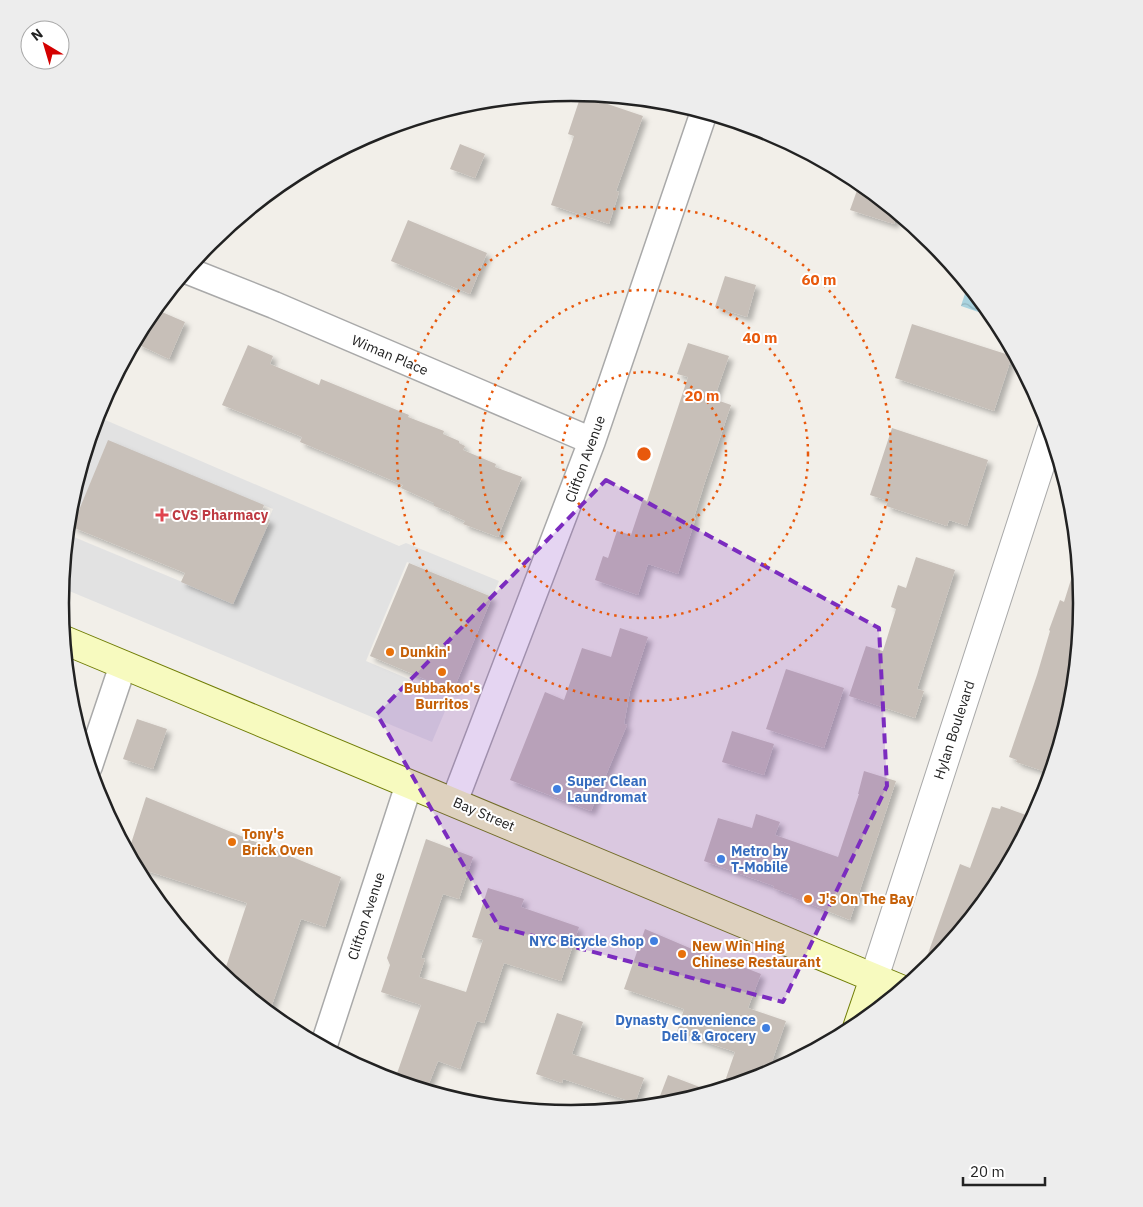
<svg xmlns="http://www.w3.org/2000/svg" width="1143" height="1207" font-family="'IBM Plex Sans',sans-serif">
<defs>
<pattern id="water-waves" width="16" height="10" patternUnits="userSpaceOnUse" patternTransform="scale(1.25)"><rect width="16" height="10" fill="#aad3df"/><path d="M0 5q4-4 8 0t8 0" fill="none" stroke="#92b5bf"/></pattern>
<filter id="shadow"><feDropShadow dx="4.5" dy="4.5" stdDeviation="2.5" flood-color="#0004"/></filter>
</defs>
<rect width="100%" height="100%" fill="#f2efe9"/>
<path fill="#e2e2e2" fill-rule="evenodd" d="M96,416L399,546L406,543L499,581L492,597L407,562L372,646L366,661L451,697L432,742L62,588L70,503ZM108,441L273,509L233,603L69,535Z"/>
<path fill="url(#water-waves)" d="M968,284L996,318L961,306Z"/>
<path fill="#c7bfb8" filter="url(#shadow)" d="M581,95L643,116L616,191L619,192L609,224L551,205L574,136L568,134Z
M460,144L485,154L475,178L450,169Z
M860,182L898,213L894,224L850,210Z
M408,220L487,253L470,294L391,261Z
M725,276L756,285L747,317L715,307Z
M155,309L185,322L169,359L137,344L143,329L141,328Z
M912,324L1012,356L994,411L895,378Z
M688,343L729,356L714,399L731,405L704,485L694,517H696L678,574L648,564L638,595L595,580L603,556L608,558L617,531L631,535L643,499L647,501L688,377L677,374Z
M248,345L273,356L270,364L319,385L321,379L409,415L408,417L444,431L443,434L459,441V443L465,446L463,450L496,464L495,467L522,477L498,537L463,524L465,521L449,514L450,512L434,506V503L401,488L403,485L300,442L302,437L222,405Z
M892,428L988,460L967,526L949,520L947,526L886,506L888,501L870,495Z
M108,440L264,505L260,516L270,520L233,604L181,582L185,573L72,527Z
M916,557L955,570L917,689L924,691L915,718L849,696L866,646L883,651L896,609L891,607L898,585L906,588Z
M1078,557L1083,604L1073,704L1052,774L1016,762L1017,760L1009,757L1037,675L1050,631L1049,630L1060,600L1064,602Z
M409,563L492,597L453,691L370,656Z
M620,628L648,637L630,691L624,724L627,725L591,811L510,780L545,692L564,700L582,648L611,657Z
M786,669L844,688L824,748L766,729Z
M137,719L167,729L153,769L123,759Z
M732,731L774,744L764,775L722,762Z
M864,771L896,781L850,920L792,897V895L773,888L774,886L704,861L718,818L752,828L756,814L780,822L775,835L838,857L859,794H858Z
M146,797L341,877L325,927L301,919L269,1014L223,976L247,903L135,867L128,853Z
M1001,806L1034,818L1004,874L992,871L976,913L933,965L920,976L960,864L970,868L992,807L1000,809Z
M426,839L473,857L459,899L443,894L421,958L425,959L419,977L466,992L483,940L472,937L488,888L524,899L521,907L579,927L561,981L504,963L484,1023L477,1021L460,1069L438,1061L426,1091L394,1082L421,1005L381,992L390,965L387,958Z
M645,929L732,966L733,963L761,974L748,1008L786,1021L767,1076L722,1090L735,1052L677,1032L684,1009L624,989Z
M557,1013L583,1022L572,1054L644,1078L635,1103L563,1079L562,1083L536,1074Z
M668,1075L713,1092L679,1103L660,1096Z"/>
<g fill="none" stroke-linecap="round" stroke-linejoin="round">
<g stroke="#a9a9a9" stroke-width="29">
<path id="minor" d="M186,270L274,305L592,441
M89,766L123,665
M454,802L592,441L704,112
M323,1048L409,784"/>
</g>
<g stroke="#a9a9a9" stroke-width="30">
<path id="tertiary" d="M874,978L1051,432"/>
</g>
<g stroke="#707d05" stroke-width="30">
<path id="secondary" d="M64,640L903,990
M857,1028L874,978"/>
</g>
<use href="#minor" stroke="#fff" stroke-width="26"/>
<use href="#tertiary" stroke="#fff" stroke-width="28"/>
<use href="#secondary" stroke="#f7fabf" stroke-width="28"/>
</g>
<path fill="#7b2cbf" fill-opacity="0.2" stroke="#7b2cbf" stroke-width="4" stroke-dasharray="10 6" stroke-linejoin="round" d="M606,480L879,628L887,786L783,1002L499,927L377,714Z"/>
<g fill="none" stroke="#e8590c" stroke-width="2.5" stroke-dasharray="2.5 5">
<circle cx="644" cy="454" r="82"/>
<circle cx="644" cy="454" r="164"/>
<circle cx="644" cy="454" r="247"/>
</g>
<path fill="#e0444e" stroke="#fff" stroke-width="2" d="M159.5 507.5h5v5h5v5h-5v5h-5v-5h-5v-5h5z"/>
<g fill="#e8710a" stroke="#fff" stroke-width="2">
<circle cx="390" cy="652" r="5"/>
<circle cx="442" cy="672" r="5"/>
<circle cx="232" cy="842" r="5"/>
<circle cx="808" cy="899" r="5"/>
<circle cx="682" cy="954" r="5"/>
</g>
<g fill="#3f7fe0" stroke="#fff" stroke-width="2">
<circle cx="557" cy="789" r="5"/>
<circle cx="721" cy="859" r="5"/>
<circle cx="654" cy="941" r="5"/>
<circle cx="766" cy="1028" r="5"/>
</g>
<g text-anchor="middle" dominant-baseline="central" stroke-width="4" stroke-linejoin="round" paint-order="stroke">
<g font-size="14" fill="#222" stroke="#fff">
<text transform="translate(390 355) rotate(23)">Wiman Place</text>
<text transform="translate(585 459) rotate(-70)">Clifton Avenue</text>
<text transform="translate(954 730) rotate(-72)">Hylan Boulevard</text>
<text transform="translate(484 814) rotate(23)">Bay Street</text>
<text transform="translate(366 916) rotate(-72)">Clifton Avenue</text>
</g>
<g font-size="14" font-weight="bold" fill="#be3a42" stroke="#fff" text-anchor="start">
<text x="172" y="515">CVS Pharmacy</text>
</g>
<g font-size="14" font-weight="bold" fill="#c56008" stroke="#fff" text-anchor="start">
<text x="400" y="652">Dunkin'</text>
<text x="442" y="688" text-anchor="middle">Bubbakoo's<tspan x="442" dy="16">Burritos</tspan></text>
<text x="242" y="834">Tony's<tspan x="242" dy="16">Brick Oven</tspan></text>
<text x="818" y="899">J's On The Bay</text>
<text x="692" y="946">New Win Hing<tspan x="692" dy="16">Chinese Restaurant</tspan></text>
</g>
<g font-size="14" font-weight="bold" fill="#366cbe" stroke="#fff" text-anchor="start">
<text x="567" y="781">Super Clean<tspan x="567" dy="16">Laundromat</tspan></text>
<text x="731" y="851">Metro by<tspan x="731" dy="16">T-Mobile</tspan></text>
<text x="644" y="941" text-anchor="end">NYC Bicycle Shop</text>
<text x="756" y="1020" text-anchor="end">Dynasty Convenience<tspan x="756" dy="16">Deli &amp; Grocery</tspan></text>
</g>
</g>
<path d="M0 0H1143V1207H0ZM69 603a502 502 0 1 1 1004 0a502 502 0 1 1-1004 0Z" fill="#ededed" fill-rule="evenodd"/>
<path fill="none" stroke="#222" stroke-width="2.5" d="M69 603a502 502 0 1 1 1004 0a502 502 0 1 1-1004 0Z"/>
<circle cx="644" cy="454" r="8" fill="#e8590c" stroke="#fff" stroke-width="2.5"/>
<g font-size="15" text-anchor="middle" font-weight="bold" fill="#e8590c" stroke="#fff" stroke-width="4" stroke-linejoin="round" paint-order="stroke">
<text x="819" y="285">60 m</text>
<text x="760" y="343">40 m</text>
<text x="702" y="401">20 m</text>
</g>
<g transform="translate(45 45) rotate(322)"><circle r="24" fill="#ffffff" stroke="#a7a7a7"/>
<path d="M0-4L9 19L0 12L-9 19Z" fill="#d40000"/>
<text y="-8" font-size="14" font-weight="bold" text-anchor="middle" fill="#222222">N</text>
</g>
<path d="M963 1177v8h82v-8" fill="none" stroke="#222222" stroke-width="2.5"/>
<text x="970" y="1177" font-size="15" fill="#222222" stroke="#ffffff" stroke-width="4" paint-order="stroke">20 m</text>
</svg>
